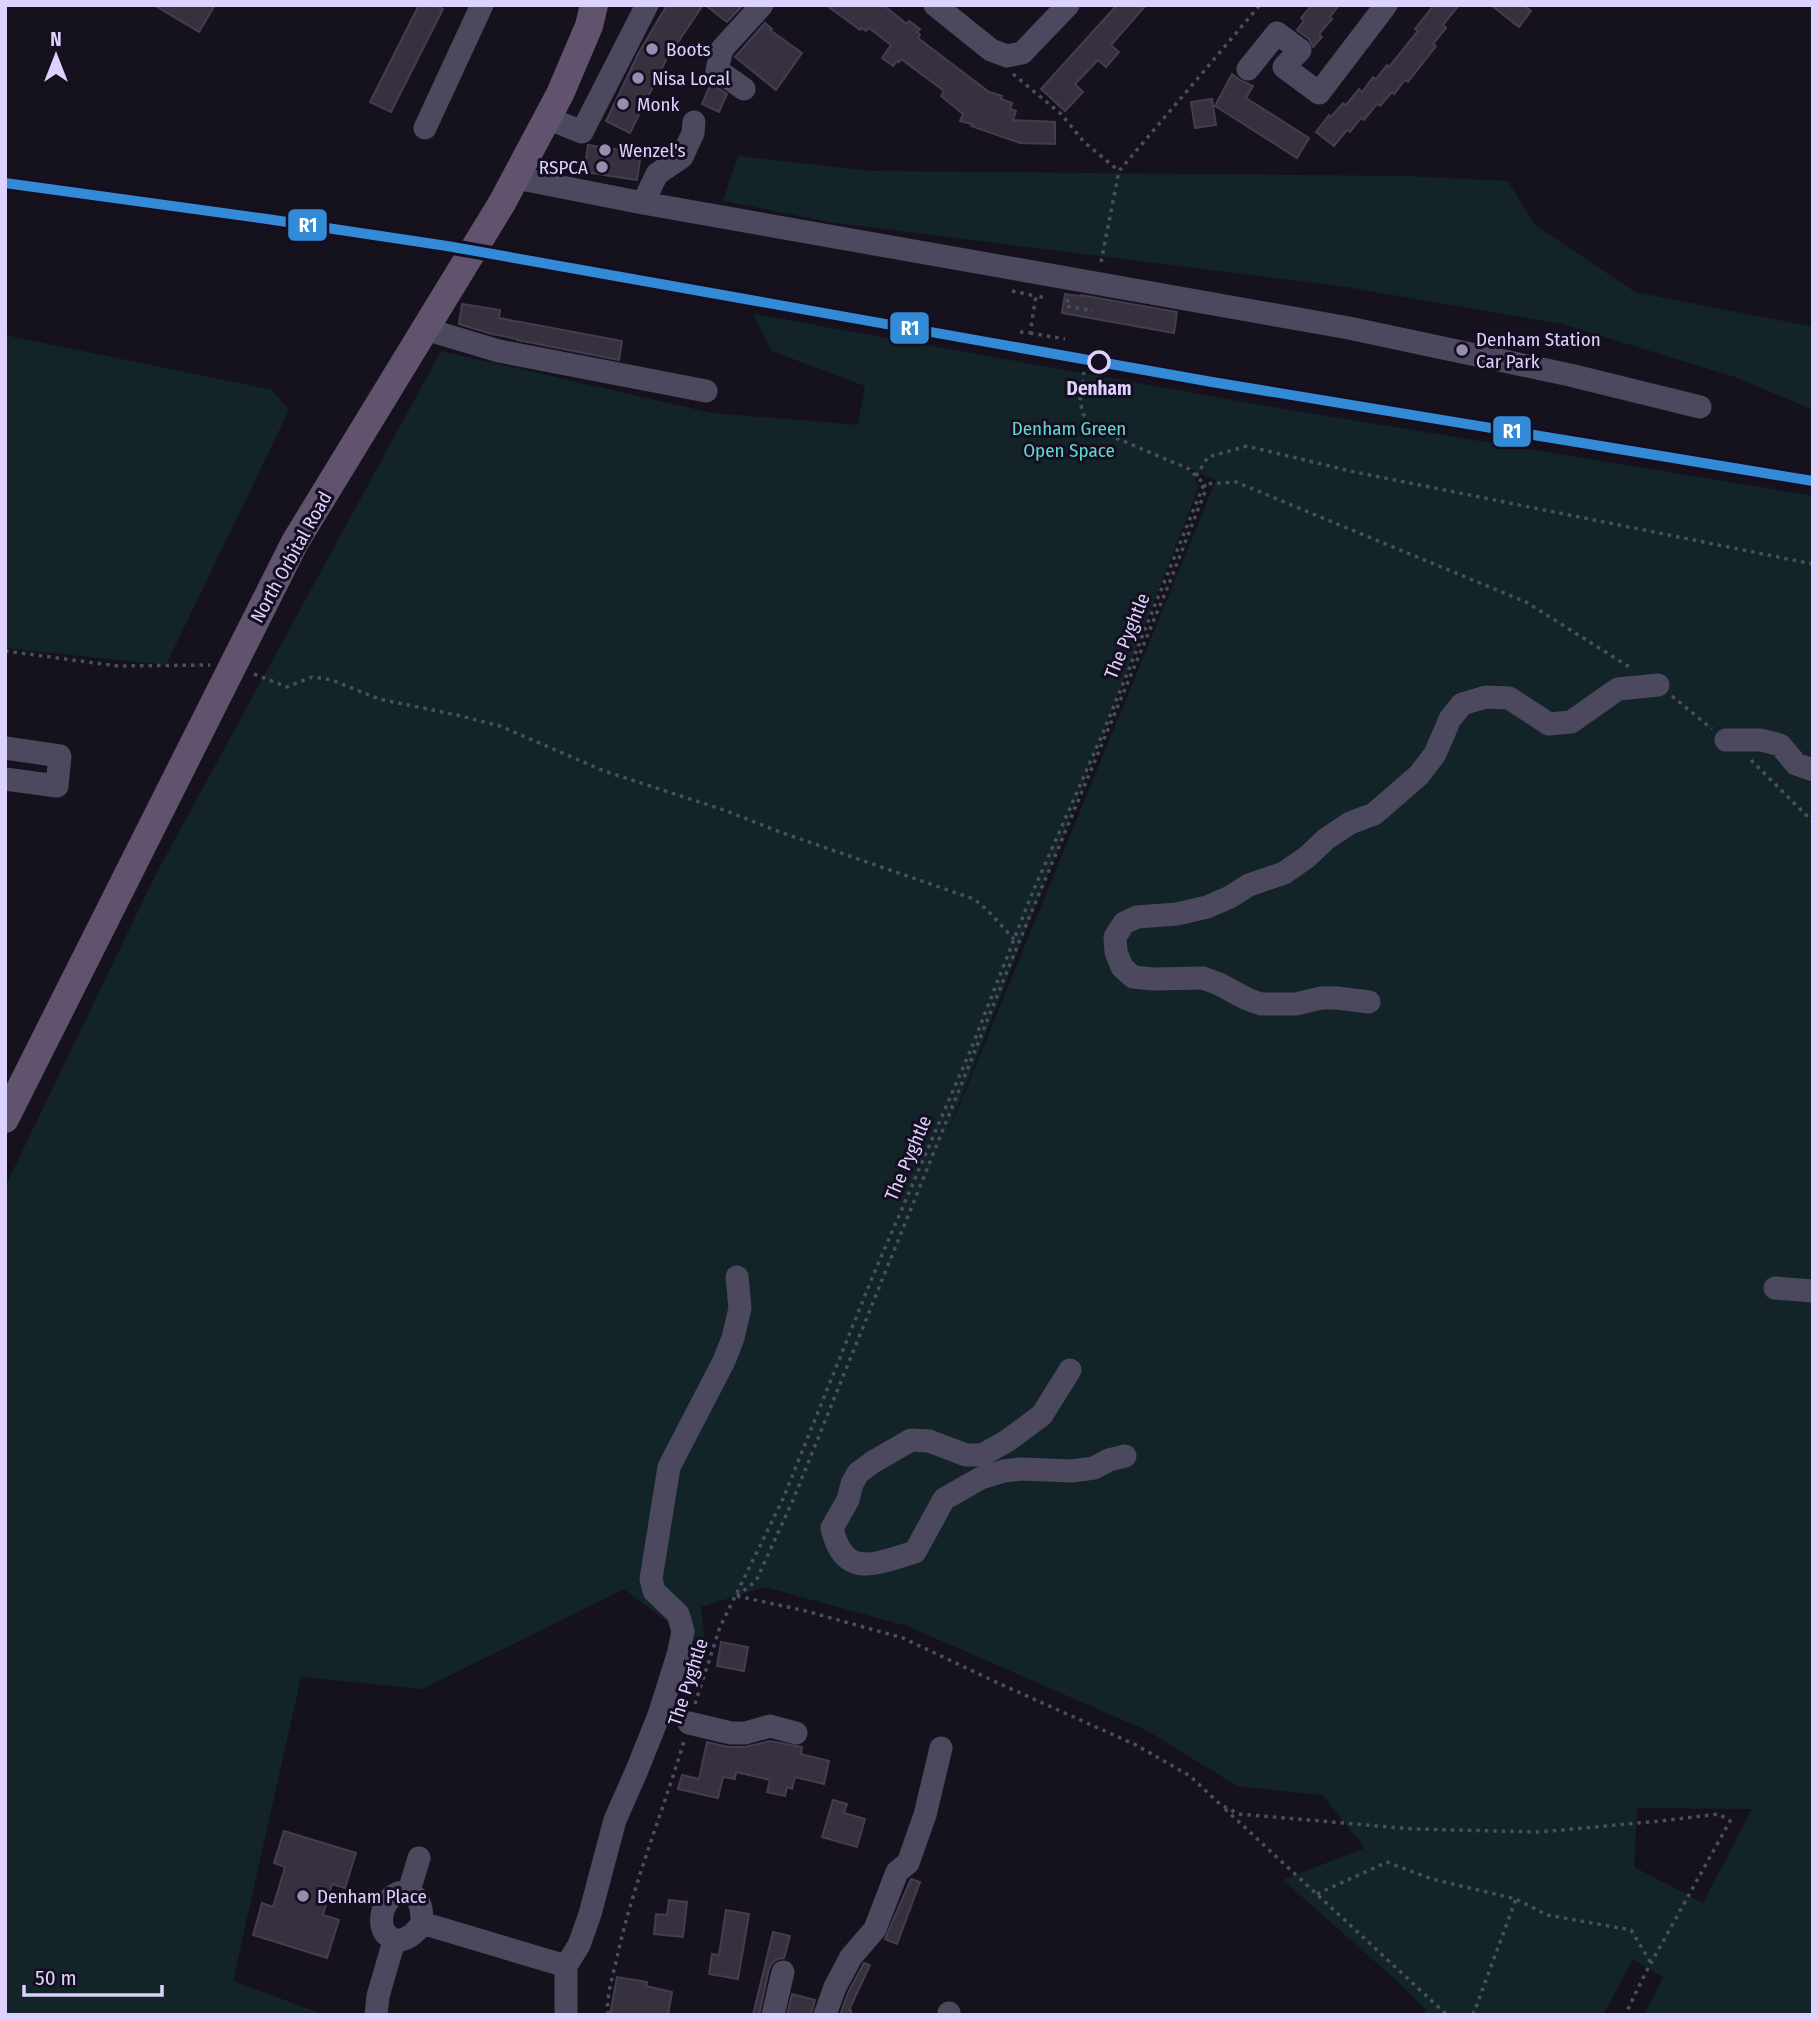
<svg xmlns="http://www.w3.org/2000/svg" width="1818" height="2020" font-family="'Fira Sans Condensed',sans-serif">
<rect width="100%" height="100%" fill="#16121d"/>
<path fill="#132429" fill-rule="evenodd" d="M738,156L872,171L1407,176L1508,181L1535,225L1635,292L1813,327V410L1735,377L1562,324L1346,287L829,222L723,201Z
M753,314L1255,404L1813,496V2015H1644L1663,1977L1633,1959L1603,2015H1423L1426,2010L1397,1981L1283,1880L1365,1848L1322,1795L1237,1786L1148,1731L907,1626L765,1587L701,1607L706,1651L624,1589L423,1689L301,1677L233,1981L325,2015H5V1187L155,876L441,351L712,413L858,425L865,386L772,351ZM1183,466L1216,480L938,1157L1199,486L1194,478L1196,476ZM1637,1808L1752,1809L1703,1903L1634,1867Z
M5,335L272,390L289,410L166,665L5,648Z"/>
<path fill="#36303f" stroke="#443d50" stroke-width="2" d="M154,5H215L199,32Z
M419,5H435L443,9L391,112L370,102Z
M667,5H703L666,60L630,133L606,121L639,52Z
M705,5H743L727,22Z
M826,5H883L907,24L909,21L920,29L917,32L920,35L918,38L989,92L1002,96L1001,99L1012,103L1010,109L1016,111L1013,120L1055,122V144L1020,143L971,126L972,124L960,121L963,114L941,96L944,91L901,59L899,62L898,60L893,66L882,58L891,45L869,28L866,31L862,28L860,30Z
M1117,5H1146L1111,45L1119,52L1106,67L1098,60L1075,84L1083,92L1065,111L1041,89Z
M1312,5H1339L1330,17L1332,19L1319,34L1322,37L1313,47L1309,39L1297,30L1304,21L1301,18Z
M1434,5H1459L1443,25L1446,28L1433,44L1436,46L1408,82L1405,80L1394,94L1392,92L1380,106L1377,104L1364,120L1361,118L1350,132L1347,130L1334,146L1316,132L1329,115L1331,117L1343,103L1346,105L1359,89L1362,92L1373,77L1376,79L1387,65L1389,67L1418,31L1415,29Z
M1491,5H1524L1531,11L1519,27Z
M765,23L772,29L770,30L802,53L776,90L735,57Z
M1232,74L1240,80L1253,86L1246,98L1309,138L1297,158L1215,106Z
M711,83L727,94L719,112L702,104Z
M1212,99L1216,125L1195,128L1191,102Z
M588,145L641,153L637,180L584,172Z
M1065,294L1080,296L1081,295L1177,312L1174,333L1062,313Z
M462,304L500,310L499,318L622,341L619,360L517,340V339L492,334L459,324Z
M721,1642L748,1647L744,1671L717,1666Z
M770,1741L802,1747L801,1754L829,1761L824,1784L795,1777L792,1789L787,1787L785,1796L767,1792L770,1780L736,1772L735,1779L723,1777L718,1798L678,1789L682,1775L699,1779L707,1742L728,1747H745Z
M833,1800L847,1804L844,1813L865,1819L857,1847L822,1837Z
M284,1831L356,1853L345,1888L332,1884L323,1915L339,1920L327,1958L253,1935L262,1903L273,1907L285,1867L274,1863Z
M911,1879L920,1882L897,1944L885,1939Z
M669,1900L687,1902L683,1937L654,1934L656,1914L667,1915Z
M726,1910L749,1914L738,1979L709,1974L712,1954L719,1955Z
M773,1932L790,1936L784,1958L778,1959L772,1963L769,1969L759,2015H753Z
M864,1963L870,1965L849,2010H851V2015H840L848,1993Z
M617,1977L647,1982L646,1986L672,1992L668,2015H610Z
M792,1994L815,2000L811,2015H787Z"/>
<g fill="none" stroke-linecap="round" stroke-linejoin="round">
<path stroke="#484f5e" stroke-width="3.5" stroke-dasharray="3.5 5" stroke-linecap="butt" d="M1013,74L1061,114L1084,142L1119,171
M1101,262L1119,171L1260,5
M1012,291L1036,296
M1068,299L1066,306L1093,311
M1020,332L1030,333L1036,296L1047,298
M1030,333L1065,339
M1196,476L1208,457L1247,446L1350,471L1813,564
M5,651L118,666L210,665
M254,674L287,687L312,677L332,680L379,699L457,715L500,726L604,771L724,810L780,832L974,899L986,909L1014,939
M1672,696L1712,729
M1751,760L1813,822
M737,1596L756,1581L793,1500L1019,942L1169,584L1206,489L1204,484L1236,482L1526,602L1631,668
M737,1596L806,1611L903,1638L998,1683L1136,1745L1190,1776L1221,1805L1239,1814L1413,1829L1540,1832L1660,1821L1719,1814L1730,1821L1646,1972L1625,2015
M695,1704L720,1627L783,1499L872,1278L971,1049L1031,896L1103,733L1204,484L1189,469L1097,430L1083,414L1080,401L1084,372
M1225,1809L1447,2015
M1317,1894L1387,1862L1432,1879L1516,1899L1547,1915L1631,1930L1651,1963
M608,2015C606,1997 612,1979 616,1962C632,1886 662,1815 684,1741
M1473,2015L1516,1899"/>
<path stroke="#4c485d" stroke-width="23" d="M935,5L991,50L1007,56L1022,53L1068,5
M1248,69L1277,33L1300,50L1284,67L1319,93L1386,5
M744,89L717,70L722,49L762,5
M547,118L582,132L647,5
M425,128L482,5
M516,178L643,203L1349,328L1570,375L1700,407
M643,203L657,174L682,157L693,133L694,122
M425,329L499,351L706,391
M1726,740H1761L1780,745L1796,764L1813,770
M5,748L60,756L57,786L5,779
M1369,1002L1337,998H1321L1296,1004H1261L1247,999L1219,984L1203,978L1153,979L1133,977L1122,967L1116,952L1115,937L1124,923L1137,917L1177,914L1207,907L1230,897L1249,885L1284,873L1307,857L1326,839L1350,823L1374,814L1419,775L1435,754L1450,719L1462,704L1486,697L1509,698L1549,724L1571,722L1618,689L1658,685
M1775,1288L1813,1291
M1070,1370L1042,1415L1007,1441L982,1455H966L929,1441L911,1440L873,1462L858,1473L852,1484L848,1500L832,1528C844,1581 877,1563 915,1552L944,1499L981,1478L1004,1471L1021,1469L1072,1471L1094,1468L1109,1460L1125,1456
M689,1723L731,1733H745L770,1726L796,1733
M409,1891L419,1858
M422,1923C422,1908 421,1900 409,1891C409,1891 399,1892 398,1893C384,1899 377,1919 385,1933C388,1936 391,1938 394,1941C408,1940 415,1934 422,1923L566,1966
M376,2015L378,1996L394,1941
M566,2015V1966L579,1945L590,1914L615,1820L637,1770L659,1715L678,1655L683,1631L678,1614L654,1591L651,1579L669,1467L724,1361L733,1338L740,1308L737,1277
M773,2015L783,1972
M825,2015L835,1987L851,1957L875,1929L897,1872L908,1863L925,1815L941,1748
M949,2015V2013"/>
<path stroke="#61526e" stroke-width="28" d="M5,1119L295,542L502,203L560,94L589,26L594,5"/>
<g stroke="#150e21" stroke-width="16">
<path id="rail-1" d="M5,183L267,219L447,246L1212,382L1813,481"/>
</g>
<use href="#rail-1" stroke="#338bd7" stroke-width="10"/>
</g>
<g fill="#978eaf" stroke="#150e21" stroke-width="2.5">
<circle cx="652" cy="49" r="7"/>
<circle cx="638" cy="78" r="7"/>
<circle cx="623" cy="104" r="7"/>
<circle cx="605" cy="150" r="7"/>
<circle cx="602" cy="167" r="7"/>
<circle cx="1462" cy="350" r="7"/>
<circle cx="303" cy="1896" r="7"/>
</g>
<circle fill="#150e21" stroke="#ddd1fd" stroke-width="3.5" cx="1099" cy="362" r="10"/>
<g text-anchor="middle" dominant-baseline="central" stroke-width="6" stroke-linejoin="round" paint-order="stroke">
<g font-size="19" fill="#ddd1fd" stroke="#150e21" text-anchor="start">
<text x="666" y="49">Boots</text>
<text x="652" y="78">Nisa Local</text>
<text x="637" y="104">Monk</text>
<text x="619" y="150">Wenzel's</text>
<text x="588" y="167" text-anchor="end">RSPCA</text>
<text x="1476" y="339">Denham Station<tspan x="1476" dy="22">Car Park</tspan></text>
<text x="317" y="1896">Denham Place</text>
</g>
<g font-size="19" font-weight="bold" fill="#ddd1fd" stroke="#150e21">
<text x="1099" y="388">Denham</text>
</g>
<g font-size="19" fill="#61d8ce" stroke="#150e21">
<text x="1069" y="428">Denham Green<tspan x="1069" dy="22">Open Space</tspan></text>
</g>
<g font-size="19" fill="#ddd1fd" stroke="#150e21">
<text transform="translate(291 557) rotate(-61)">North Orbital Road</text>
<text transform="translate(1127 636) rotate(-68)">The Pyghtle</text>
<text transform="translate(908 1158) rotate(-67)">The Pyghtle</text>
<text transform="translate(688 1682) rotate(-72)">The Pyghtle</text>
</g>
</g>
<g stroke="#150e21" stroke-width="2.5">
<rect x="287" y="208" width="41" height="34" rx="7" fill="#338bd7"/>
<rect x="889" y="311" width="41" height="34" rx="7" fill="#338bd7"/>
<rect x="1492" y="415" width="40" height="33" rx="7" fill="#338bd7"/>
</g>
<g font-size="19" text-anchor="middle" font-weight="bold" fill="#fff">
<text x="308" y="232">R1</text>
<text x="910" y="335">R1</text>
<text x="1512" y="438">R1</text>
</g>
<rect width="1818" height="2020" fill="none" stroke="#ddd1fd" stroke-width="14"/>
<g transform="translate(56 56)" stroke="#150e21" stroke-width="5" paint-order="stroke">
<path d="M0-5L12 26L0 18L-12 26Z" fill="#ddd1fd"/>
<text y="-10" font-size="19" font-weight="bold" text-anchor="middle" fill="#ddd1fd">N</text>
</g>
<path d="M24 1985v10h138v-10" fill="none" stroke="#ddd1fd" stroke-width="3.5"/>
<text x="35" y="1985" font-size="21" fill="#ddd1fd" stroke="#150e21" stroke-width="5" paint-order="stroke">50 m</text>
</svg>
